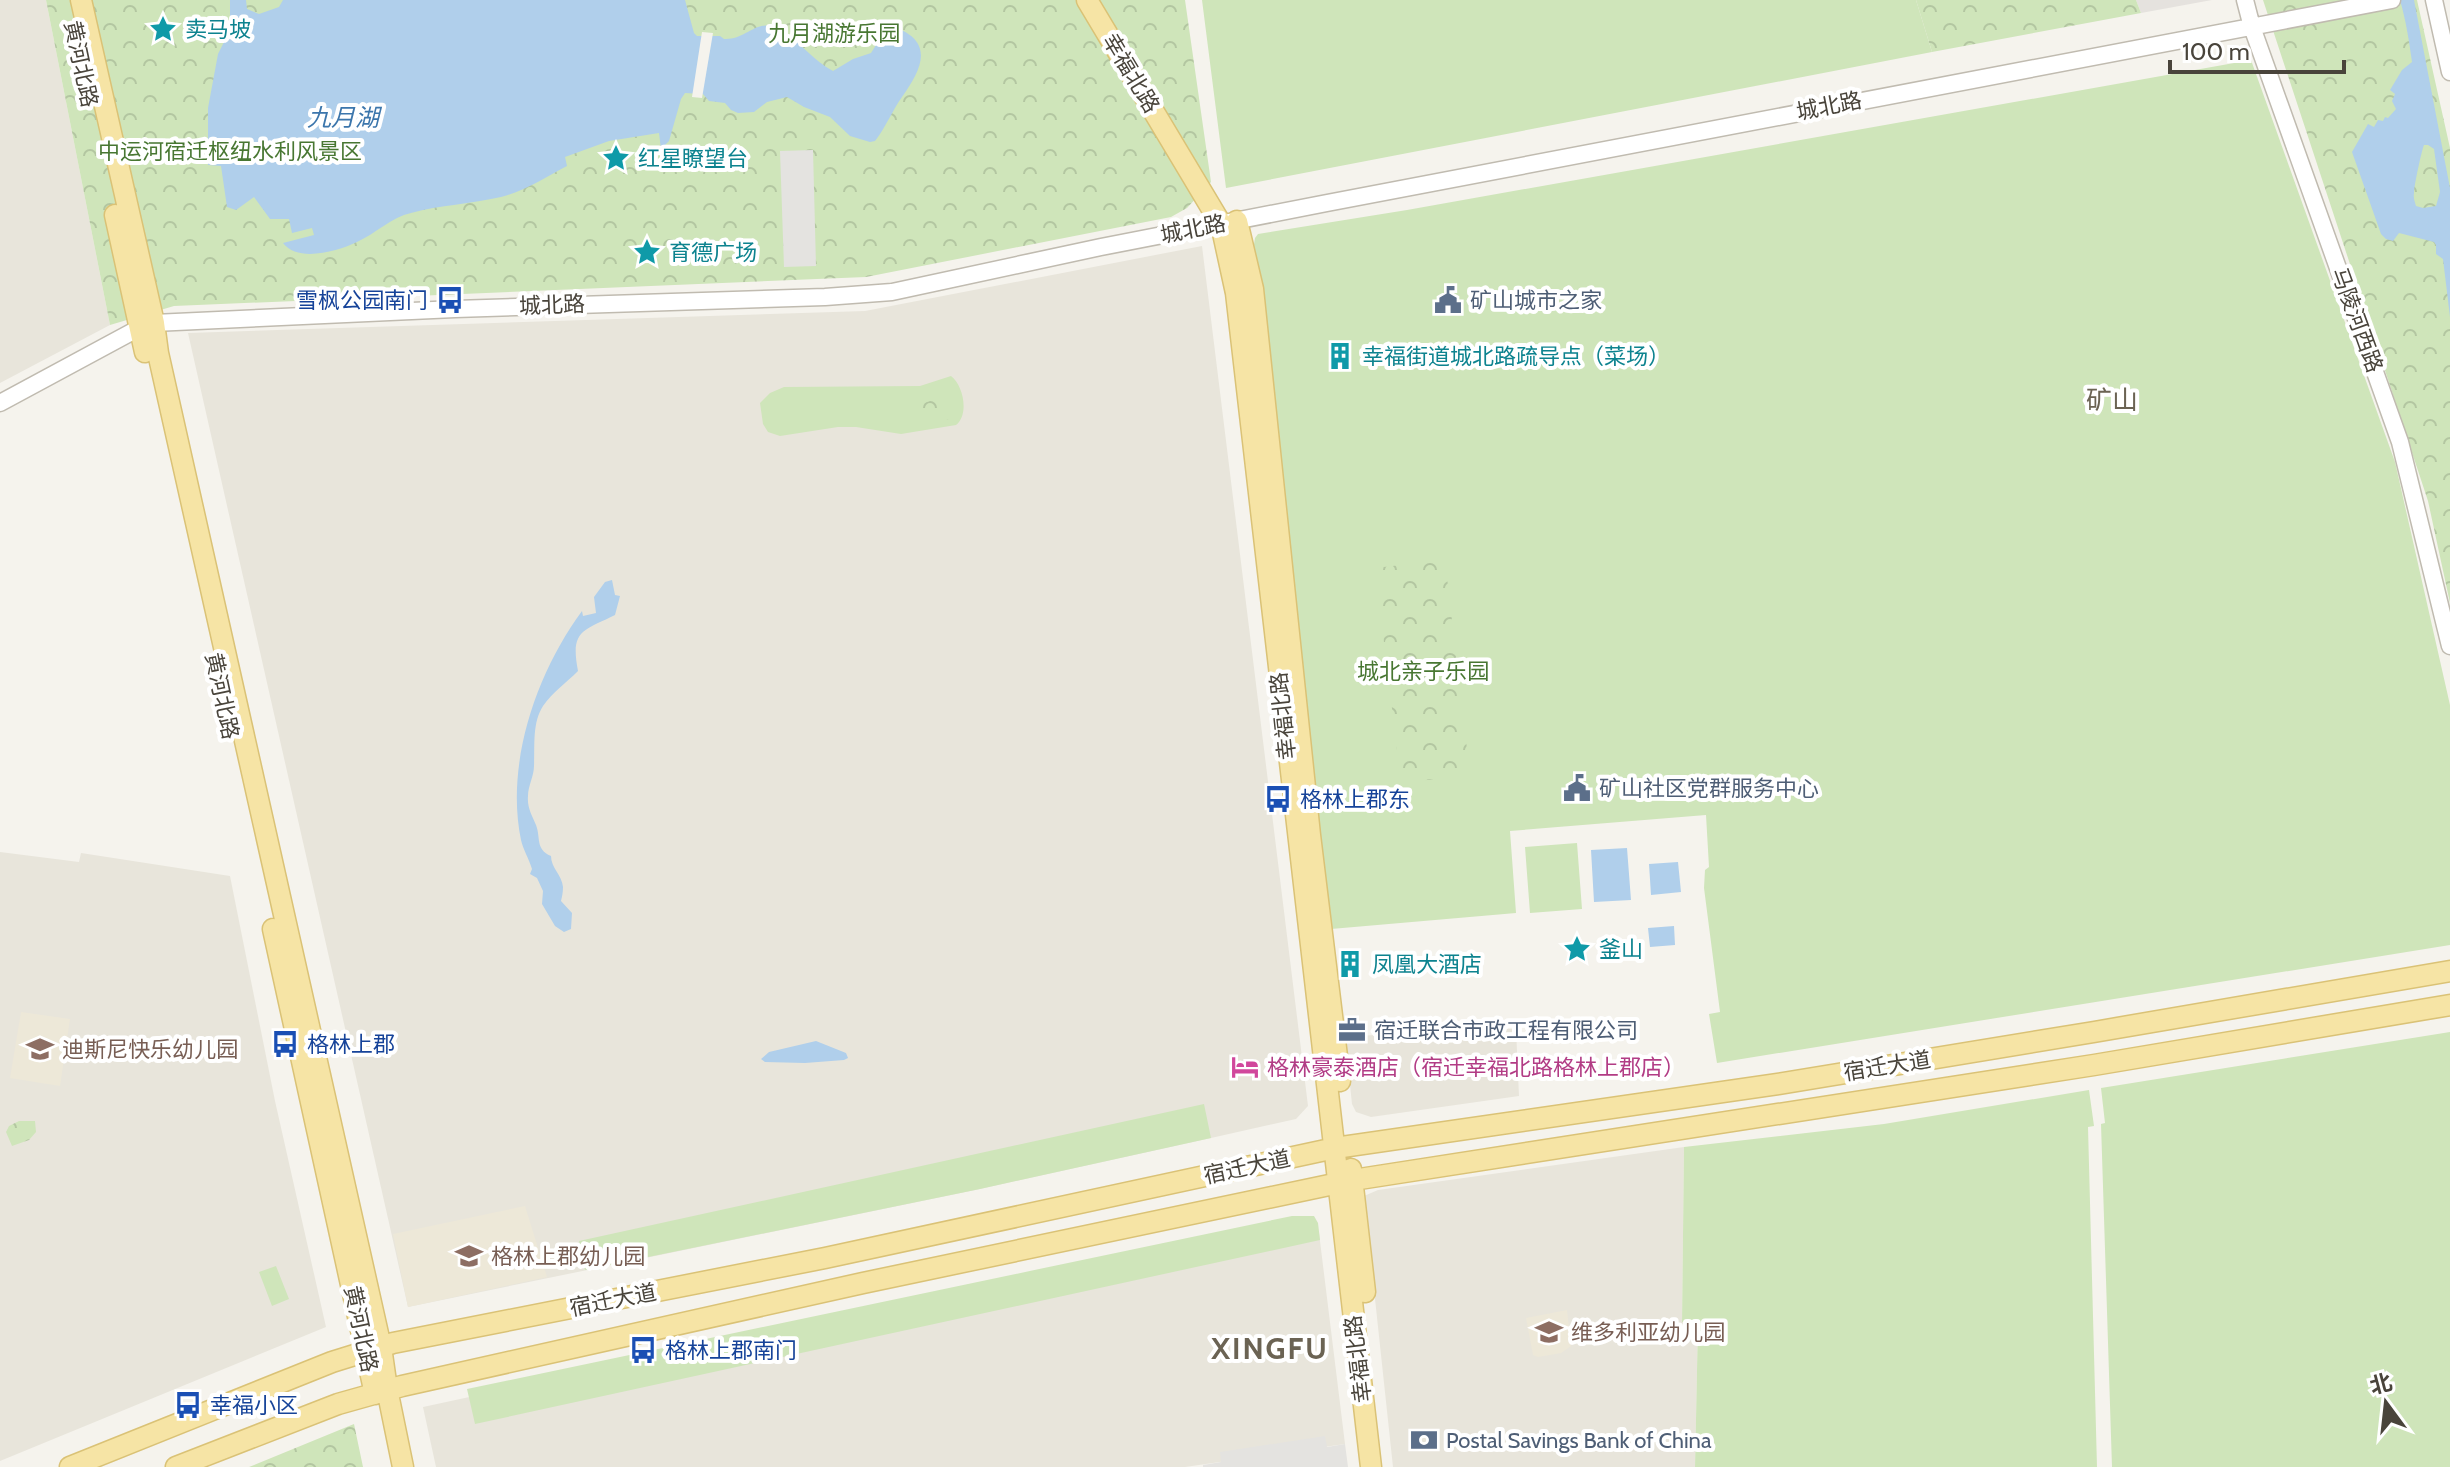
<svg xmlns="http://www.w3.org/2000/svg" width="2450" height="1467" font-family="Cabin,'Noto Sans SC',sans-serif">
<defs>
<pattern id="forest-crowns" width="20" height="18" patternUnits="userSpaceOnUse" patternTransform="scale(2)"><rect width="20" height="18" fill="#cfe5ba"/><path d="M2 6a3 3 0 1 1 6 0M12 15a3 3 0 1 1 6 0" fill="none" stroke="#b3c6a1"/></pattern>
</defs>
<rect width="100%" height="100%" fill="#f5f3ed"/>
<path fill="#e8e5db" d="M0,0H46L110,325L0,383Z
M1202,246L1308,1106L1296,1119L1211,1138L980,1189L408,1307L188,333L865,311Z
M0,852L79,862L81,853L230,876L275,1101L326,1327L0,1461Z
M1461,1029H1516L1519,1096L1371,1117L1356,1112L1352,1104L1345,1037Z
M1684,1147L1682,1321H1698L1695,1467H1393L1364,1196L1378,1190Z
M1300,1219L1319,1233L1345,1444L1185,1467H436L423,1407Z"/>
<path fill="#e5e2de" d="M2136,0H2212L2141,13Z"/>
<path fill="#ede8d8" d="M21,1012L70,1019L60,1086L10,1078Z
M525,1206L547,1277L408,1307L393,1234Z
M1567,1310L1571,1346L1561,1353L1538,1357L1533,1355L1526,1318Z"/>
<path fill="#cfe5ba" d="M1202,0H1916L1932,52L1226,188Z
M2251,60L2395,462L2450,705V945L1717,1063L1709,1014L1720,1012L1704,888L1705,870L1709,867L1706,815L1510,831L1516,913L1331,929L1253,250L1255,238L1258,234L1407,210Z
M951,376C964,386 969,415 956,425L901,434L856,427H838L780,436L768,432L763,424L760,403L770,393L784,387L920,386Z
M1577,843L1582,909L1530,913L1525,847Z
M2450,1032V1467H2112L2101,1124L2105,1123L2101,1088Z
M2089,1090L2094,1126L2088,1127L2097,1467H1695L1698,1322H1682L1684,1147L1884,1124Z
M1204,1104L1211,1138L980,1189L585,1270L579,1241Z
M1292,1216H1314L1318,1223L1320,1240L475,1424L467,1389Z
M276,1266L289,1299L272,1306L259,1272Z"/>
<path fill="url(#forest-crowns)" d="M46,0H1185L1211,182L1187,208L1171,217L866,277L174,306L110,325Z
M1916,0H2136L2141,13L1932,52Z
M2263,0H2417L2450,148V603L2428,501Z
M945,396L949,397L954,403L956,412L952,418L945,420L930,417L915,420L907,414L906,407L910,401L924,403Z
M1445,560L1470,775L1401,783L1375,568Z
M19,1121H35L36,1132L29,1140L12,1146L6,1132L9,1126Z
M354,1424L363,1467H249Z"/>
<path fill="#e4e3e0" d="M813,150L816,266L784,267L780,151Z
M1325,1436L1327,1447L1345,1444L1348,1467H1203V1465L1221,1462L1220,1452Z"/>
<path fill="#b0cfeb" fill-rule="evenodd" d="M230,0H246L247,9L259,14L279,7L283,0H685L694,33L697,36H720L724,39C746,40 753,21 777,26L765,42L772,47L785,33C803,45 814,61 833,71L853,59L871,53L881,37L894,27C936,42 921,70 902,97C892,111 886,127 875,141L870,142L850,136L830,117L804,107L787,97L767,102L754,112L738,113L731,110L725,103L709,101L703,94L685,93L681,99L669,141L661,149L659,133L609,141L565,157L567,166C546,177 525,191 501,197C471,204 440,205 411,213C392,217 375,234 357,242C338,251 298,263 283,243L314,235L312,228L292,233L289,219H270L254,197L236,210L227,207L221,166L208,165V108L218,54L227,36L230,24Z
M2400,0H2414L2450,188V317L2443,259L2436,254V245L2434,242L2399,233L2393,241L2386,239L2381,234L2352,152L2368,124L2374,127L2378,120L2383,121L2385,117L2388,118L2396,109L2392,101L2395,94L2390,90L2402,70L2412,62C2409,40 2406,21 2400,0ZM2424,145H2428L2434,149L2440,192L2436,206L2423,208L2416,206C2415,202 2413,198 2414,193C2414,186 2422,149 2424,145Z
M612,580L615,595L620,596L615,615C583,631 570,630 578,671C567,682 552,693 543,706C532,723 535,746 534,766C534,776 528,786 528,796C527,808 532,815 536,825C541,838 535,849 551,856C551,868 562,875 563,887C563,892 562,897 561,901L572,913L571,929L564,932L555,926L542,904L543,891L537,878L530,874L532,869C529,859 523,849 521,840C505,763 537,672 582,611L583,616L596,613L594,597L605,582Z
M1627,848L1631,900L1594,902L1591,850Z
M1678,862L1681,892L1651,895L1649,864Z
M1674,926L1675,945L1650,947L1648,928Z
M816,1041L846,1053L848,1058L844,1060L805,1063L765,1062L761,1059L769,1052Z"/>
<path fill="#f5f3ed" d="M702,32L713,33L702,98L692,97Z"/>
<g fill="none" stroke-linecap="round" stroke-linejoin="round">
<g stroke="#c0bbb0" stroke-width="19">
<path id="minor" d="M2245,0L2252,27L2400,442L2450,646
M2434,0L2450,72
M0,403L141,327L154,323L455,309L825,297L892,292L1101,247L1327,203L2392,0"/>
</g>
<g stroke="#dac276" stroke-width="23">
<path id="major" d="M81,0L154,323L158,353L381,1347L387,1389L403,1467
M1087,0L1221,224L1236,293C1279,685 1325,1076 1371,1467
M115,215L145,352
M1237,221L1253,289L1310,835L1340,1081
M273,929L375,1394
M1351,1169L1365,1292
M70,1467L332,1362L393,1343L825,1258L1335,1148L1778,1084L2094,1032L2450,971
M176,1467L338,1404L402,1386L863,1283L1353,1180L2094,1065L2450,1005"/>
</g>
<use href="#minor" stroke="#fff" stroke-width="16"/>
<use href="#major" stroke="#f6e4a5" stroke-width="20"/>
</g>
<defs>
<g id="sight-bare" transform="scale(2.16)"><path d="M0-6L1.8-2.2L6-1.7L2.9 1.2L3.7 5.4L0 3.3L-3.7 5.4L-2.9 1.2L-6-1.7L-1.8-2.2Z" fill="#0f9aa8" stroke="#fff" stroke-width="2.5" paint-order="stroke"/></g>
<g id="bus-bare" transform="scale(2.16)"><path d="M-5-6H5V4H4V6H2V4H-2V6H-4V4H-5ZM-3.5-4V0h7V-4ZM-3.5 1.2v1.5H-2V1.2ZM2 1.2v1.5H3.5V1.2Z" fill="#1a4fb4" stroke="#fff" stroke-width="2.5" paint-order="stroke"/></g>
<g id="civic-bare" transform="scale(2.16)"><path d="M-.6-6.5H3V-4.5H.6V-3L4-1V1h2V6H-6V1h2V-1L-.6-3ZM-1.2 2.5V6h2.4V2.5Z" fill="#5c6f8a" stroke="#fff" stroke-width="2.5" paint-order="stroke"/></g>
<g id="building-bare" transform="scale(2.16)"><path d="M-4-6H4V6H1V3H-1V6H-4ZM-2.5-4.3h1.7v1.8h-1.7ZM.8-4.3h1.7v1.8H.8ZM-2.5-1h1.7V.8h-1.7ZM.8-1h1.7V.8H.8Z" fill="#0f9aa8" stroke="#fff" stroke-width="2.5" paint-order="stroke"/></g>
<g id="office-bare" transform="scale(2.16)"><path d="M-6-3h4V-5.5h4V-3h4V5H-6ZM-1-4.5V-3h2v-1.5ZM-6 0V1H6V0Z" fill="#5c6f8a" stroke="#fff" stroke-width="2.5" paint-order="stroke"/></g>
<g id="school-bare" transform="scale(2.16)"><path d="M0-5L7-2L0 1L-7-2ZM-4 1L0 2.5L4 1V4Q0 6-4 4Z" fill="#8d6e63" stroke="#fff" stroke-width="2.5" paint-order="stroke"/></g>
<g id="hotel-bare" transform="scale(2.16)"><path d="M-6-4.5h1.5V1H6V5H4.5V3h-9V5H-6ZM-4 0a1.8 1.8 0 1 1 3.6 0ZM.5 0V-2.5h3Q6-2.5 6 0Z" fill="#d1479c" stroke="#fff" stroke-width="2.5" paint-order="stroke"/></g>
<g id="bank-bare" transform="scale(2.16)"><path d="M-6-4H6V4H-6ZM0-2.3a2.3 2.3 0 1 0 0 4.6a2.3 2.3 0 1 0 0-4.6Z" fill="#5c6f8a" stroke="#fff" stroke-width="2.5" paint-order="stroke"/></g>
</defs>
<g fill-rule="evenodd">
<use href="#sight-bare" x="163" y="29"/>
<use href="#sight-bare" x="616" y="158"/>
<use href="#sight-bare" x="647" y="252"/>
<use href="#bus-bare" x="450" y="300"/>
<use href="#civic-bare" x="1448" y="300"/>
<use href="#building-bare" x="1340" y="356"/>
<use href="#civic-bare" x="1577" y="788"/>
<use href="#bus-bare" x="1278" y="799"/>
<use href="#sight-bare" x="1577" y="949"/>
<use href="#building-bare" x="1350" y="964"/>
<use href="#office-bare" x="1352" y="1030"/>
<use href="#bus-bare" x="285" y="1044"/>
<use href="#school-bare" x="40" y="1049"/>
<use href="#hotel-bare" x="1245" y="1067"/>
<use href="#school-bare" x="469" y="1256"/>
<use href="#school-bare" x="1549" y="1332"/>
<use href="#bus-bare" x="643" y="1350"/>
<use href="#bus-bare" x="188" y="1405"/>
<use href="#bank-bare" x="1424" y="1440"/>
</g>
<g text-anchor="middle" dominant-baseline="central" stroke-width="8" stroke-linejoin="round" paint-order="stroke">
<g font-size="22" fill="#0d838f" stroke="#fff" text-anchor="start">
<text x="185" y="29">卖马坡</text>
<text x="638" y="158">红星瞭望台</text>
<text x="669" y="252">育德广场</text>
<text x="1362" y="356">幸福街道城北路疏导点（菜场）</text>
<text x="1599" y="949">釜山</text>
<text x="1372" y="964">凤凰大酒店</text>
</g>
<g font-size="22" fill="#487732" stroke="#fff">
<text x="834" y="33">九月湖游乐园</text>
<text x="230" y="151">中运河宿迁枢纽水利风景区</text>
<text x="1423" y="671">城北亲子乐园</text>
</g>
<g font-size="22" fill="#49443b" stroke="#fff">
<text transform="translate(81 64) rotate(78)">黄河北路</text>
<text transform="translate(1131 73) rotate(59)">幸福北路</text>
<text transform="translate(1829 106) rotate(-11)">城北路</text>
<text transform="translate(1193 229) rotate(-11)">城北路</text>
<text transform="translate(552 305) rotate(-2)">城北路</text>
<text transform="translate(2357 320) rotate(70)">马陵河西路</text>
<text transform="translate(222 696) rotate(78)">黄河北路</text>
<text transform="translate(1283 716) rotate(-96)">幸福北路</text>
<text transform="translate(1887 1066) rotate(-9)">宿迁大道</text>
<text transform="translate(1247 1167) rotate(-12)">宿迁大道</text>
<text transform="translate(613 1300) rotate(-11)">宿迁大道</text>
<text transform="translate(361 1329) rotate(78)">黄河北路</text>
<text transform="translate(1358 1359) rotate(-97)">幸福北路</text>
</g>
<g font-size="22" fill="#164399" stroke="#fff" text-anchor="start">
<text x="428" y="300" text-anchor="end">雪枫公园南门</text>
<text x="1300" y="799">格林上郡东</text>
<text x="307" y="1044">格林上郡</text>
<text x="665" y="1350">格林上郡南门</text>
<text x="210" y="1405">幸福小区</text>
</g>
<g font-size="22" fill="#4e5e75" stroke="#fff" text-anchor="start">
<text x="1470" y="300">矿山城市之家</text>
<text x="1599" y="788">矿山社区党群服务中心</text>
<text x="1374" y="1030">宿迁联合市政工程有限公司</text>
<text x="1446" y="1440">Postal Savings Bank of China</text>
</g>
<g font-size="22" fill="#785e54" stroke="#fff" text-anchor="start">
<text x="62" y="1049">迪斯尼快乐幼儿园</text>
<text x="491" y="1256">格林上郡幼儿园</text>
<text x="1571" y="1332">维多利亚幼儿园</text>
</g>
<g font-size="22" fill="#b23c85" stroke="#fff" text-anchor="start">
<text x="1267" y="1067">格林豪泰酒店（宿迁幸福北路格林上郡店）</text>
</g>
<g font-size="24" font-style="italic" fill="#3c76ac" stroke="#fff">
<text x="343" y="117">九月湖</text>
</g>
<g font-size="26" fill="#6b6353" stroke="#fff">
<text x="2112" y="400">矿山</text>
</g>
<g font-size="30" font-weight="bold" letter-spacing="2" fill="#6b6353" stroke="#fff">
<text x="1270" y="1348">XINGFU</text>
</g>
</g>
<g transform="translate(2386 1403) rotate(345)" stroke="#ffffff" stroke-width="6" paint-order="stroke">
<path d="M0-6L14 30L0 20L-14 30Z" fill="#49443b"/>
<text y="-12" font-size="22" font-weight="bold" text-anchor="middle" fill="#49443b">北</text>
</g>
<path d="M2170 60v12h174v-12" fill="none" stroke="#49443b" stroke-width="4"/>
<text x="2182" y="60" font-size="24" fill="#49443b" stroke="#ffffff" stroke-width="6" paint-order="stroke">100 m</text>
</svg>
